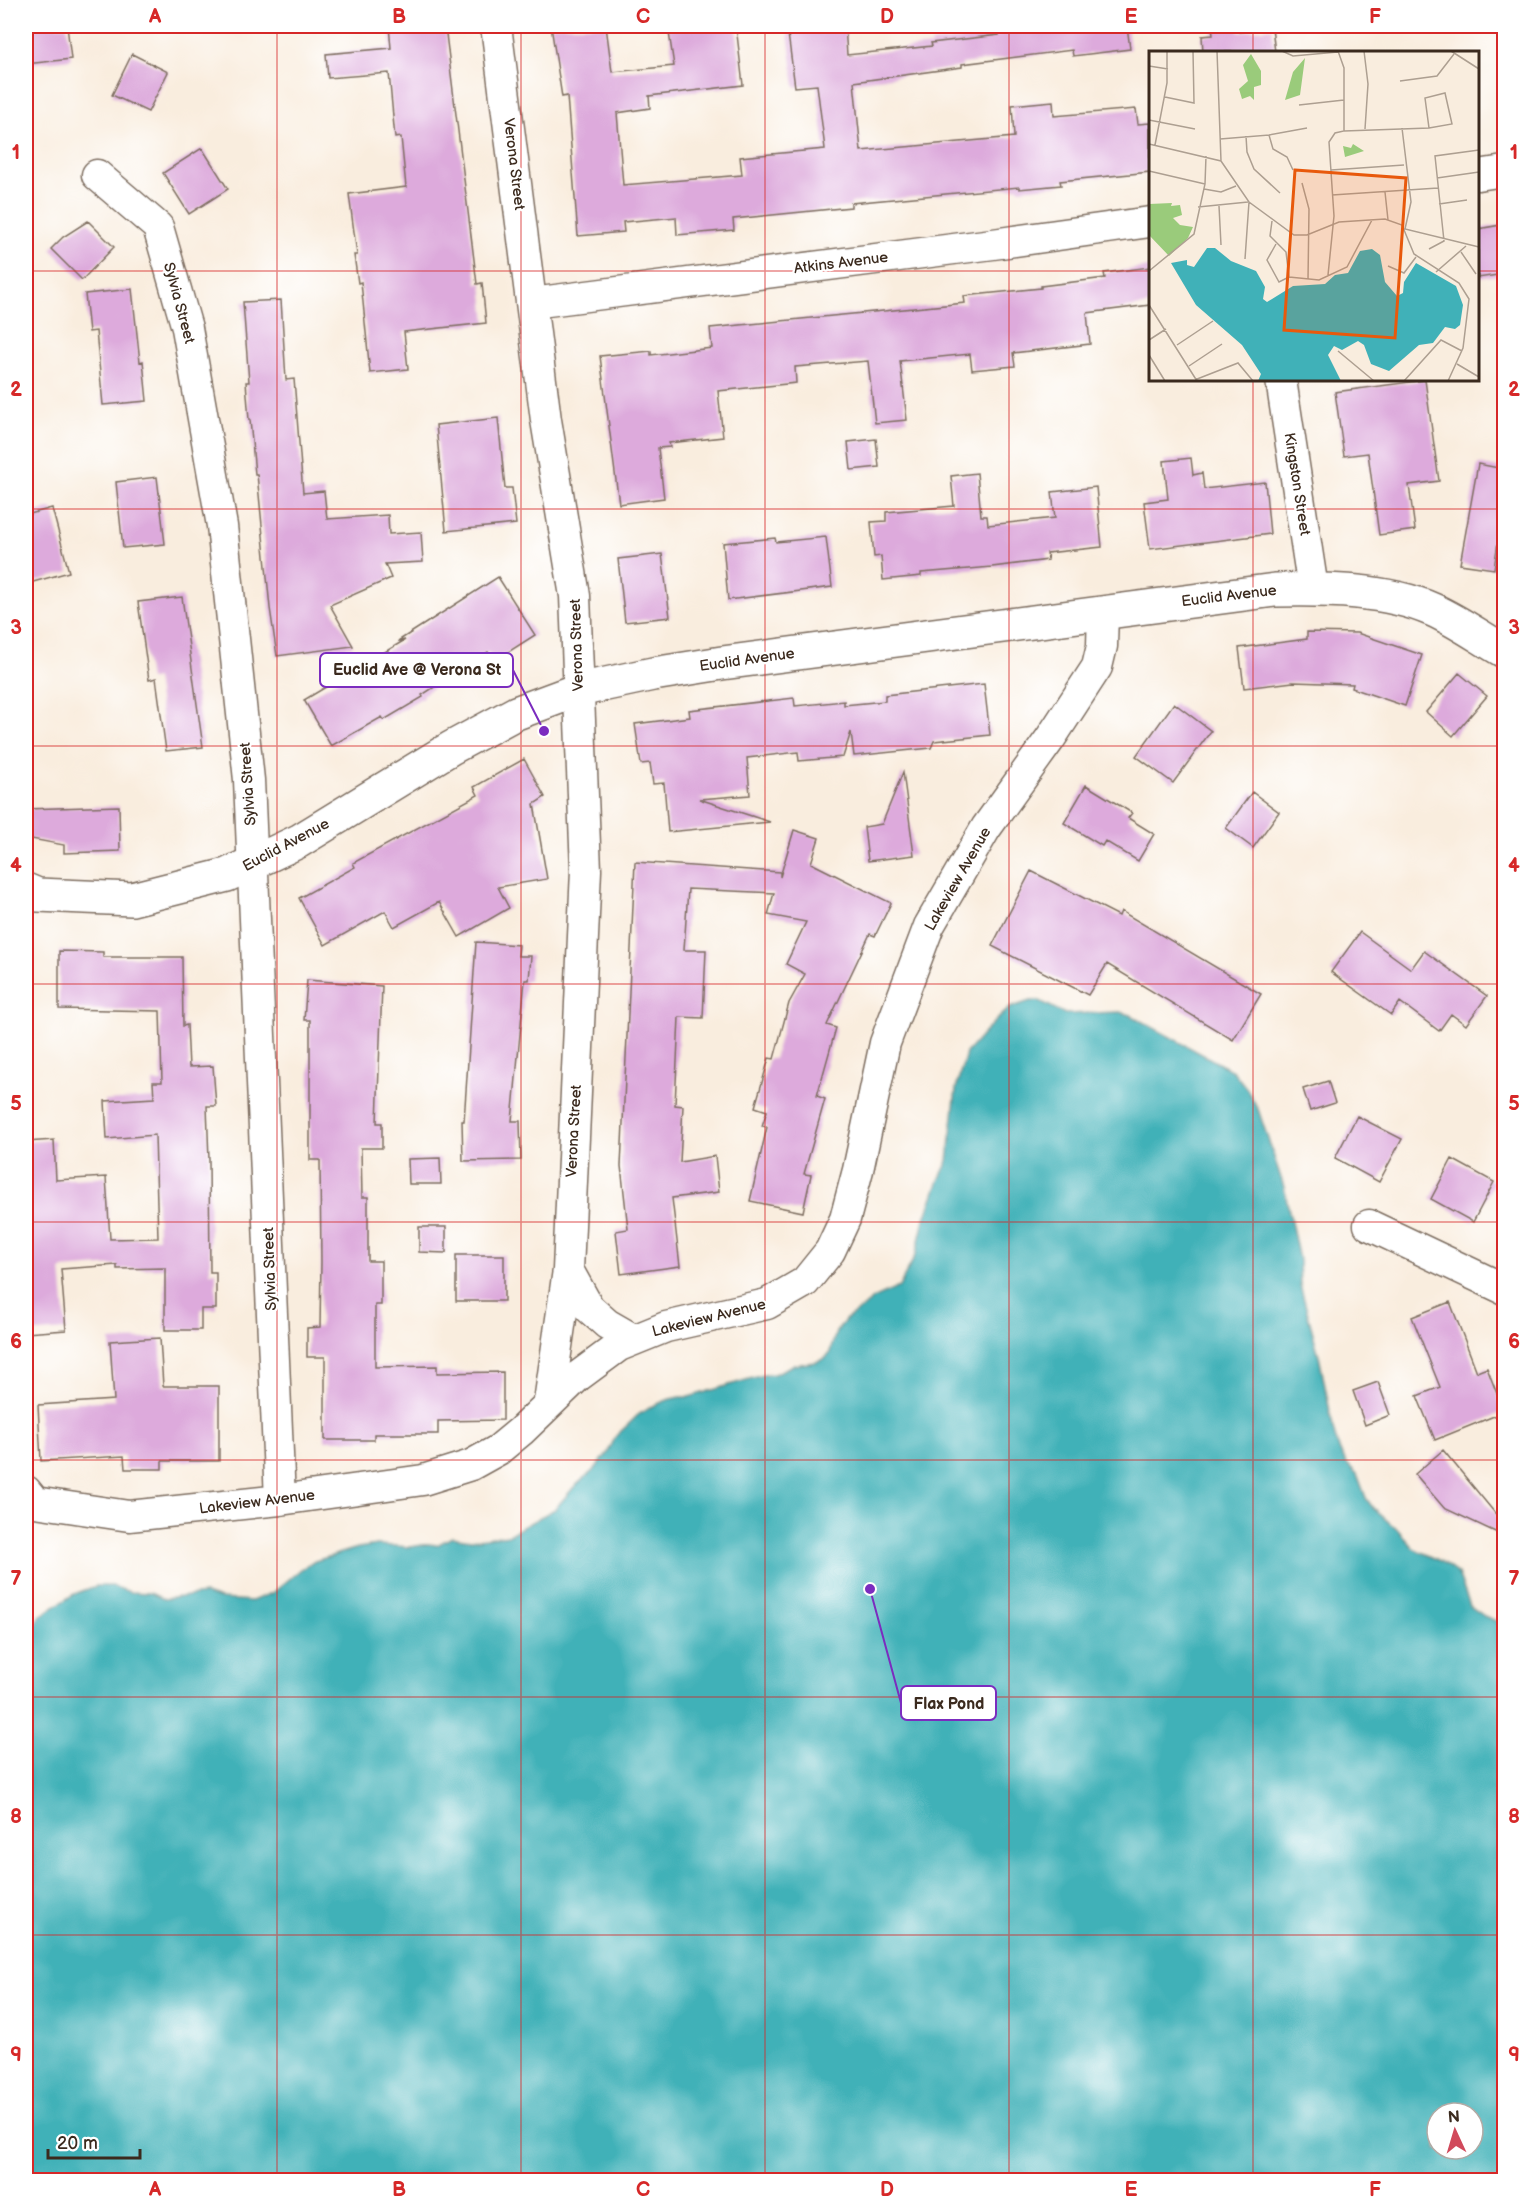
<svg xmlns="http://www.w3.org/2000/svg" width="1530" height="2206" font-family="'Balsamiq Sans',sans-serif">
<rect width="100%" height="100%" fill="#fff"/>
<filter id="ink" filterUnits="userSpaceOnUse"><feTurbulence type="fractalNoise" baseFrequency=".0167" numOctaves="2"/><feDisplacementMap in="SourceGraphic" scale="12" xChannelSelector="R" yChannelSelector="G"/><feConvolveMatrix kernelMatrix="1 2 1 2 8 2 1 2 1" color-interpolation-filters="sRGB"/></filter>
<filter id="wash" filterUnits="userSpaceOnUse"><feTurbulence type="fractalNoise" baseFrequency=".008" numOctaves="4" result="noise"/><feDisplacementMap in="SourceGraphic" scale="24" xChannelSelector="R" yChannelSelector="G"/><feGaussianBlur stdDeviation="1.35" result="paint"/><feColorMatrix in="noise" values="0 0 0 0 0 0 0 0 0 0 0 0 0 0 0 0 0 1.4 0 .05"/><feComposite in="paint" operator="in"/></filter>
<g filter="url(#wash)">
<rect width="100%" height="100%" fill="#f9edde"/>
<path fill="#40b1b8" stroke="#3e6e6b" stroke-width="1.5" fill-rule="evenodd" d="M1030,1001H1040L1065,1014L1120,1012L1130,1015L1233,1071L1247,1089L1258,1109L1284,1187L1299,1260L1300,1285L1319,1356L1335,1437L1340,1452L1347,1464L1357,1474L1366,1498L1373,1508L1400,1532L1413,1548L1440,1561L1458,1574L1470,1606L1484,1616L1504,1624V2180H26V1635L34,1628L40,1616L74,1594L96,1586H112L130,1592L150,1593L164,1599L205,1594L220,1599L252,1601L274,1592L301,1569L315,1561L358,1548L377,1545L411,1547L428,1544L437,1545L452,1537L471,1540L508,1535L555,1509L574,1487L595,1469L607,1454L616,1436L638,1415L650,1407L670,1399L680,1397H689L763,1375L774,1374L793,1365L816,1362L826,1358L830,1352L836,1332L846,1319L865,1307L871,1300L899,1287L916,1254L923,1224L939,1180L948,1161L956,1089L966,1053L992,1024L1010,1008ZM1437,2113H1473V2149H1437Z"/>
<g id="blocks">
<path fill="#ddaadc" d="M26,26H67L71,59L26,64Z
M389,26H445L477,284L482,283L486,323L404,332L408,369L370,373L361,282L358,283L354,255H357L349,194L406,187L401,137L395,138L389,73L328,78L326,54L391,48Z
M551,26H606L612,72L674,66L668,26H736L743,85L649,96L650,108L617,113L623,185L742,175L740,157L825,149L817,85L795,87L787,26H845L847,55L932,46L931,43L999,35V32L1054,26H1127L1130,49L1073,56L1072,50L962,64V67L854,82L861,151L1014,137L1012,105L1053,101L1054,116L1136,109L1138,124L1150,123V172L1060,181L1061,185L1019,189V187L851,203V207L733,219L734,230L677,235L676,217L623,222L624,232L578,236L567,96L562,97Z
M1212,26H1238L1239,32L1272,28L1275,52H1203L1202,36L1213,35Z
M132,54L168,72L148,112L112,95Z
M202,148L228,189L189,214L163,173Z
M88,221L114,247L82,280L51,249L63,237Z
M1501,225L1504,253V274L1478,278V229Z
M1150,267V305L1087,313L1090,344L1013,353L1015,366L972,370L970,354L900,361L907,420L875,423L868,361L795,367L796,383L718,391L723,437L669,443L670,447L658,448L664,498L619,504L600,356L651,351V355L712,348L710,328L965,303L964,296L1041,288V286L1105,278L1104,273Z
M132,289L140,362L143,361L147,401L103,405L96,331L89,332L85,294Z
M281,300L286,380L294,379L303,493L324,491L327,519L388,515L389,534L421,532L423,562L385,564L391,578L330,605L353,646L277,656L270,608L257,474H255L250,420H249L246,382H249L243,302Z
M1425,380L1439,481L1409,485L1415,530L1379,535L1368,453L1344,456L1335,392Z
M498,418L505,488H512L516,524L446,531L436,425Z
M876,439L879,467L851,470L848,442Z
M1191,458L1193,475L1202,473L1204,489L1265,482L1270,534L1150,549L1144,502L1168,499L1164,461Z
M1478,464L1504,469V500L1494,569L1460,564Z
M977,473L981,516H987L988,525L1055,518L1052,492L1096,487L1102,547L1047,553L1048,560L992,567L921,573V576L883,580L881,556L874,557L871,522L886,521V512L954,506L951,476Z
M157,477L165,544L123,548L116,482Z
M52,508L69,572L26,584V515Z
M826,537L832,587L728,600L723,543L775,538L776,542Z
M662,554L670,617L625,622L618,559Z
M498,577L535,635L494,661L488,652L422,695L423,697L384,720L382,717L331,746L304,700L405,640L398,641Z
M182,597L203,747L166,751L156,678L149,680L138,602Z
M1307,632L1357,633L1422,655L1405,706L1352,688L1353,684L1293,682L1244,688L1239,648L1307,639Z
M1459,673L1487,696L1453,736L1426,712Z
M984,684L990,735L934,741L931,748L854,756L851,732L843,757L799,761L798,752L747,758L750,795L699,799L770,822L668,832L664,783L653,784L650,763L641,764L635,724L690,717L689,710L794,698L795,706L844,701V705L885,701V695Z
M1174,703L1211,731L1173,783L1136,756Z
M524,759L545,797L534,804L547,879L498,887L509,908L459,937L439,902L394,927L385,911L325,945L299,898L355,867L353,863L478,795L474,787Z
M903,772L914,855L868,861L864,827L882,824Z
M1086,785L1132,813L1128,818L1154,834L1138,861L1105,841L1102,846L1064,823Z
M1252,792L1279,812L1253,848L1226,828Z
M119,806L120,851L64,853V845L26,838V809Z
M794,830L819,838L811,863L891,903L875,936L870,934L827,1025L836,1028L817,1096L825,1099L804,1174L811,1175L803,1212L750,1201L767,1127L762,1126L767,1111L755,1107L769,1058L774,1059L789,1003L805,974L786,964L806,922L768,915L774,893L688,889L684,950H706L703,1018L679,1017L675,1105L683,1106L680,1162L715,1156L719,1192L672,1198L680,1266L621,1274L616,1231L628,1229L621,1166L635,862L780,872V877Z
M1031,871L1119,916L1121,911L1261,994L1233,1040L1107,964L1088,995L992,946Z
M1360,932L1411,969L1424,951L1487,996L1466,1025L1451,1014L1439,1031L1400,1002L1391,1015L1331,972Z
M476,942L519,945L518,956H531L529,980H525L512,1121H520L521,1160L463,1161L462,1121H464Z
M59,951L103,952V957H182L183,1026L187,1025L189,1067L213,1066L216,1106H207L209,1160L210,1272H216V1309H201V1330H165V1268L117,1269V1265L61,1269L66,1330L26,1333V1142L54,1140L56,1180L106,1177L110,1239L158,1238L155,1135L107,1139L105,1101L154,1098L153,1082H162L160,1011L59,1009Z
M307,980L382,986L377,1123H382V1148H361L362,1197H368V1261H381V1305H375V1367L437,1366V1373L503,1372V1420L438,1421V1434H374V1440H325V1357H307V1328L320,1327L321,1262L320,1160H310V1020H304Z
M1328,1081L1335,1103L1310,1111L1303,1089Z
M1357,1116L1402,1139L1379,1182L1335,1158Z
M440,1158L441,1184H409L408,1159Z
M1452,1159L1494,1182L1473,1222L1431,1199Z
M419,1227H446V1253L419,1252Z
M456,1255H504V1301H456Z
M1450,1302L1477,1372L1487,1368L1504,1412L1435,1440L1417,1396L1440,1387L1412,1317Z
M160,1338L163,1386H219V1461H162V1469H125L124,1456L41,1461L38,1405L114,1400L110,1341Z
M1378,1382L1390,1415L1365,1425L1353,1391Z
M1443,1450L1504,1524V1536L1444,1508L1415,1474Z"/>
</g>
</g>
<g filter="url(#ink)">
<use href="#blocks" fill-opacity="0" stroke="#7e6e61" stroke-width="1.5"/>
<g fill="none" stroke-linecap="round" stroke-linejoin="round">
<g stroke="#7e6e61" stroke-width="33">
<path id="minor" d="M496,26L546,420L575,596L586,870L568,1270L549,1402
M97,175L158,227L187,328L222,526L249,780L280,1500
M1478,175L1504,171
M532,303L993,244L1150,222
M1281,380L1313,589
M1369,1225L1504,1289
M568,1270L589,1308L607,1324L633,1339
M26,1491L35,1502L129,1516L280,1500L423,1480L471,1465L498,1450L521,1431L577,1377L619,1346L666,1327L767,1304L805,1282L830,1251L845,1219L858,1170L885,1043L929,926L986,828L1050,739L1097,667L1102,646L1103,612"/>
</g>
<g stroke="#7e6e61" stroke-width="36">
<path id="tertiary" d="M26,890L38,895L132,899L227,875L299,841L451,748L516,713L578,690L653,674L722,663L1275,590C1325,589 1386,589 1433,610C1458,621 1481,638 1504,651"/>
</g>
<use href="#minor" stroke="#fff" stroke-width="30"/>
<use href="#tertiary" stroke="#fff" stroke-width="33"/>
</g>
</g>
<path fill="none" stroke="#d62828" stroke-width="1.5" stroke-opacity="0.55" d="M277,26V2180M521,26V2180M765,26V2180M1009,26V2180M1253,26V52M26,271H1150M1478,271H1504M1253,380V2180M26,509H1504M26,746H1504M26,984H1504M26,1222H1504M26,1460H1504M26,1697H1504M26,1935H1504"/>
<g text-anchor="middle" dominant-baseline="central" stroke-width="4.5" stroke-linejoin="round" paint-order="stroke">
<g font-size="15" fill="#3b2a1e" stroke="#fff">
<text transform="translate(514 164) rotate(83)">Verona Street</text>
<text transform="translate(841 263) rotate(-7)">Atkins Avenue</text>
<text transform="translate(179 303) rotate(75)">Sylvia Street</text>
<text transform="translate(1297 484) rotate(81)">Kingston Street</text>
<text transform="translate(1229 596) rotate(-7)">Euclid Avenue</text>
<text transform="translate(577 645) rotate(-92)">Verona Street</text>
<text transform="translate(747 660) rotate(-8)">Euclid Avenue</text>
<text transform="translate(248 784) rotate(-94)">Sylvia Street</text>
<text transform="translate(286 845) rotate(-28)">Euclid Avenue</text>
<text transform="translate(958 879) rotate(-60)">Lakeview Avenue</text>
<text transform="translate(574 1131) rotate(-87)">Verona Street</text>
<text transform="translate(270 1269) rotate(-92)">Sylvia Street</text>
<text transform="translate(709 1318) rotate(-14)">Lakeview Avenue</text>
<text transform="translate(257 1502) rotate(-7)">Lakeview Avenue</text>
</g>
</g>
<g transform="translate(1149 51)">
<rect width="330" height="330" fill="#f9edde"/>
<path d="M102,3L112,20V34L105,36V49L101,45L93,48L90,38L99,30L94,14ZM156,7L151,44L136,49L144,21ZM204,93L215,100L196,106L194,95L202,97ZM23,152L22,155L31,154L33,164L24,167L31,174L44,176L39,187L20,205L0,184V153Z" fill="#9acb7b"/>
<path d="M58,197H66L82,210L107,220L116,236L114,248L118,251L144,235L176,233L186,224L199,222L211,200L223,198L231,204L236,231L248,245L254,242L255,231L267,212L307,235L314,254L311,274L306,278L296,276L284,292L270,294L240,320L222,313L215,294L209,290L193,299L185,295L179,304L192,330H109L112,323L93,294L47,254L22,212L38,209V214L45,216Z" fill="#40b1b8"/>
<path fill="none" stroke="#ad9f91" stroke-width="1.5" d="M68,0L72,110M133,0L144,5L189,1M215,0L219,33L216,78M302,0L330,18M0,15L19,18M251,30L288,25L305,3M16,46L45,52L44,0M150,54L195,49M0,69L46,78M253,77L262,151L256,178L330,196M195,80L280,77L276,47L296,42L303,73L280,77M120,84L158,77M97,85L98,101L105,118L131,142M71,88L120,84L124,98L138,106L144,119M0,93L72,110L100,151L145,184H158L190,171L236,168L253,174L265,203L310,232L320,248L314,297L299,330M6,94L18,32V0M182,119L255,114M0,120L56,133M288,127L330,121M153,132L160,158L159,229M55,138L72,141L87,135M236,141L239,169M183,144L289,137M290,153L318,149M70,155L72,194M49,156L99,151M123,170L121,185L137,201L140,226M127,193L118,209L130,231L140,226M280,198L295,190L286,105L330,99M312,201L327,223M96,208L100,151M239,215L255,222L267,206M0,220L45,183L56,133L57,105M287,221L317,195M179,224L185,165L180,91L186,82L195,80V17L189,0M140,226L170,229L198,216L223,169M0,254L48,330M0,289L17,278M28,294L64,270M189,300L225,330M0,304L16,330M308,313L330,326M40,315L73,293M43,330L89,312L104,330M255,330L292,289L313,300"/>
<path fill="#e8590c" fill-opacity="0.15" stroke="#e8590c" stroke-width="3" d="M146,119L257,127L246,287L135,279Z"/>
<rect width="330" height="330" fill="none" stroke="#3b2a1e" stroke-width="3"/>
</g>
<path fill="none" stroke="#7b2cbf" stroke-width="2" d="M544 731L513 670M870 1589L901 1703"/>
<g fill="#7b2cbf" stroke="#fff" stroke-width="2">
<circle cx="544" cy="731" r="6"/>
<circle cx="870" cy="1589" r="6"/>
</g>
<g fill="#fff" stroke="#7b2cbf" stroke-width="2">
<rect x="320" y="653" width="193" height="34" rx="6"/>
<rect x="901" y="1686" width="95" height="34" rx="6"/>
</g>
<g font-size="16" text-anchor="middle" font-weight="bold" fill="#3b2a1e">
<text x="417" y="675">Euclid Ave @ Verona St</text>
<text x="949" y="1709">Flax Pond</text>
</g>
<rect width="1530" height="2206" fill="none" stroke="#fff" stroke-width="66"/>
<g transform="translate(1455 2131) rotate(356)"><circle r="28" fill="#ffffff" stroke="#b1aaa5" stroke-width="1.5"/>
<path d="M0-4.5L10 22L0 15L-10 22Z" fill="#d1495b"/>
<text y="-9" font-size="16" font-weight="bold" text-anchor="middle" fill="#3b2a1e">N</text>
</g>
<path d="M48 2149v9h92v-9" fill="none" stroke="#3b2a1e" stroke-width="3"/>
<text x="57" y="2149" font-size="18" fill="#3b2a1e" stroke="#ffffff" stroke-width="4.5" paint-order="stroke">20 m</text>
<rect x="33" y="33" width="1464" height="2140" fill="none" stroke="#d62828" stroke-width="2"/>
<g font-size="20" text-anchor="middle" font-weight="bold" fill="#d62828">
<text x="155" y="23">A</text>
<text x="399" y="23">B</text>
<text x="643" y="23">C</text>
<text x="887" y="23">D</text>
<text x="1131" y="23">E</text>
<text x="1375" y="23">F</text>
<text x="16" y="159">1</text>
<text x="1514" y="159">1</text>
<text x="16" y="396">2</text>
<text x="1514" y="396">2</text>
<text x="16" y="634">3</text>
<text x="1514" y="634">3</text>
<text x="16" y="872">4</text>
<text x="1514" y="872">4</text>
<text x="16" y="1110">5</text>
<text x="1514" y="1110">5</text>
<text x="16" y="1348">6</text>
<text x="1514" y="1348">6</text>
<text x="16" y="1585">7</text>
<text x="1514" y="1585">7</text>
<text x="16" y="1823">8</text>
<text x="1514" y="1823">8</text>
<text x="16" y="2061">9</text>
<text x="1514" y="2061">9</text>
<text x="155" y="2196">A</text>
<text x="399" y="2196">B</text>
<text x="643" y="2196">C</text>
<text x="887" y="2196">D</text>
<text x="1131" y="2196">E</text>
<text x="1375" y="2196">F</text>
</g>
</svg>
